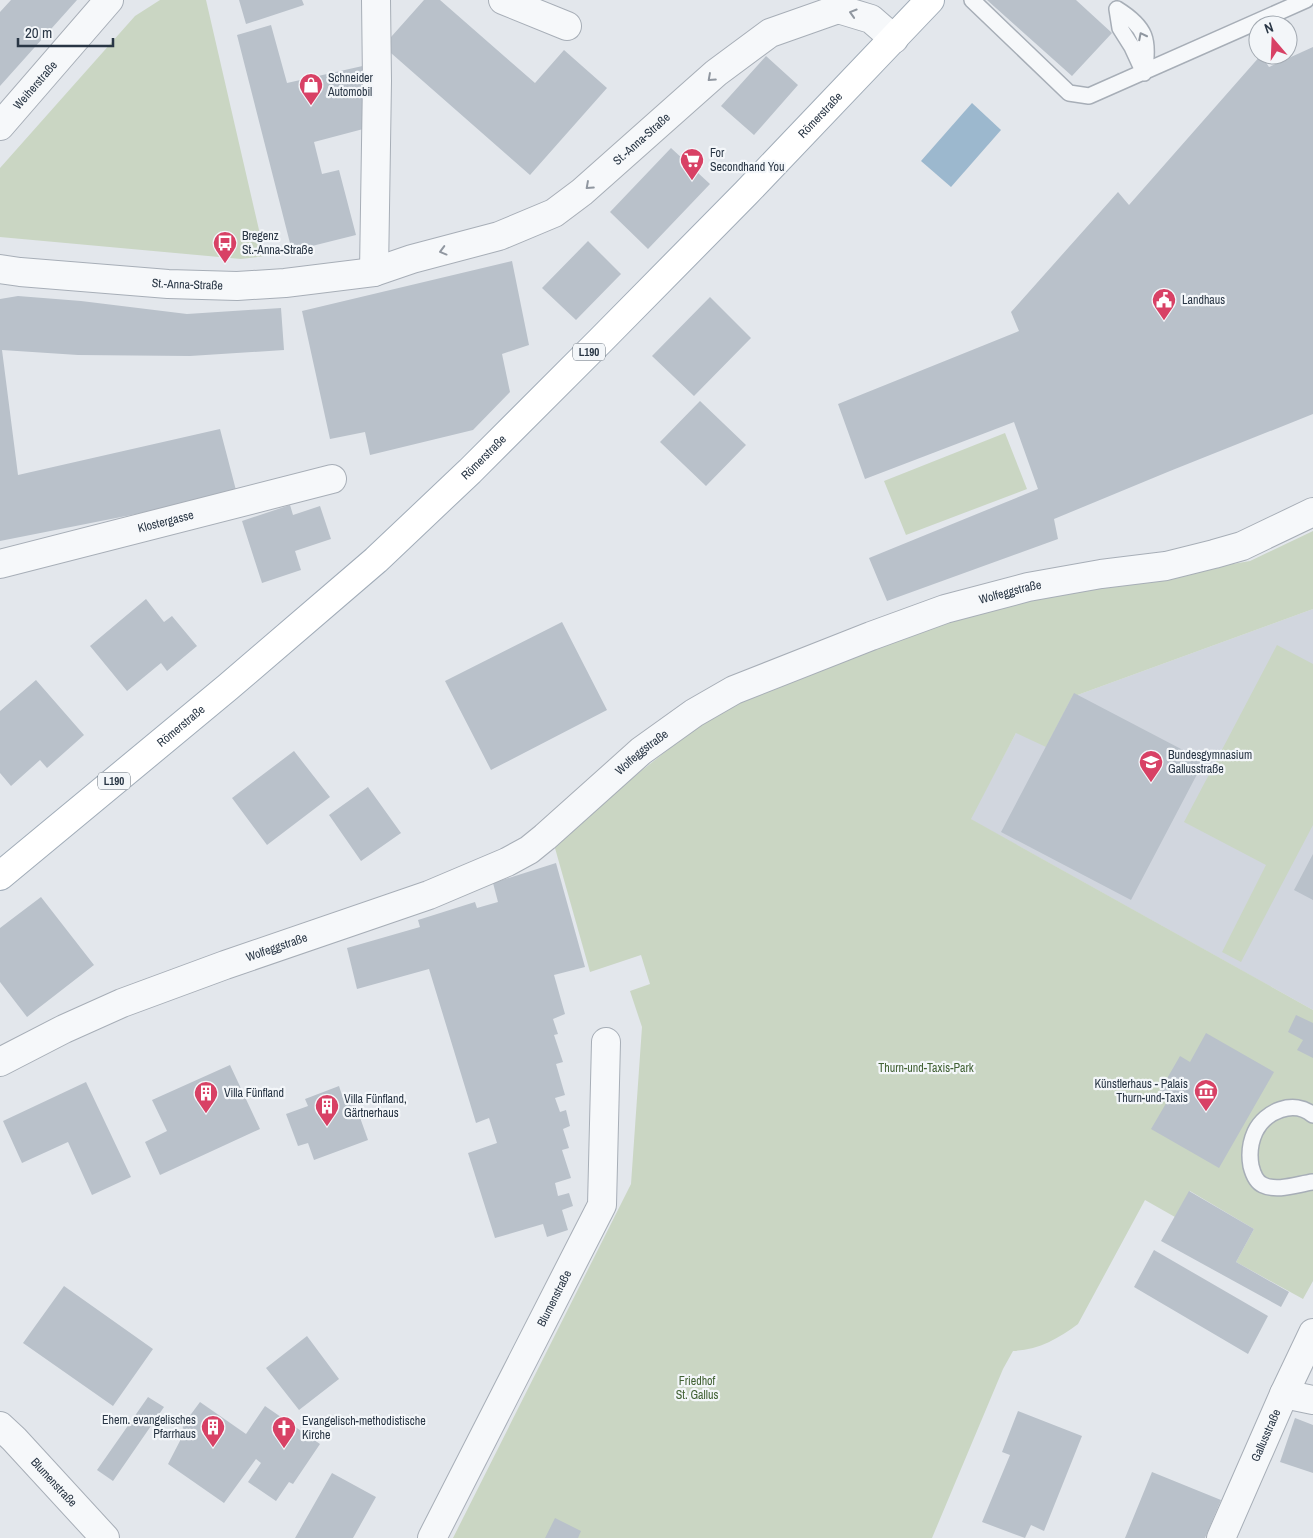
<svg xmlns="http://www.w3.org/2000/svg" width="1313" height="1538" font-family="'Archivo Narrow',sans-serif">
<rect width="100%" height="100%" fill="#e3e7ec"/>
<path fill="#d1d6de" d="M1313,609V1010L970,819L1016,733L1072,697Z"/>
<path fill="#cad6c3" d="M160,0H206L265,256L241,259L0,237V168L135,16Z
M1005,433L1027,489L906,535L884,481Z
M1313,531V609L1072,697L1046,747L1016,733L971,819L1313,1010V1281L1303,1299L1236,1262L1254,1229L1190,1191L1175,1217L1145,1200L1078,1324C1058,1339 1038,1350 1013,1351L1003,1369L932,1538H453L631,1184L642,1027L630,991L650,984L641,955L590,972L553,841L694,729L731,705L874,641L1025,600L1250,561Z
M1277,645L1313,664V825L1241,962L1222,952L1266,865L1184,822Z"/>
<path fill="#9cb8ce" d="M972,103L1001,130L951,187L921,161Z"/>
<path fill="#b9c1ca" d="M11,0H77L0,86V12Z
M239,0H302L304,5L246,24Z
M424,0H440L535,83L564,50L607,88L530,175L383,46Z
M987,0H1076L1112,33L1072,76Z
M271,25L287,83L367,65V128L314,142L322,174L339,170L356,235L292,251L237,35Z
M1313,47V414L1170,471L1054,519L1058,539L887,601L869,558L1038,489L1014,422L865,479L838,404L1019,331L1011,312L1118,192L1129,205L1261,55L1269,67Z
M766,56L798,85L754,135L721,106Z
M671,148L710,184L648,249L610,212Z
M588,241L621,274L576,320L542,288Z
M512,261L529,345L502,354L510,392L473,430L370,455L365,432L330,439L302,311Z
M18,296L81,301L187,314L281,308L284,350L190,356L78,355L2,350L18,475L220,429L237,494L0,541V299Z
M710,297L751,338L694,396L652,356Z
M700,401L746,445L706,486L660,442Z
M290,505L293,515L320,506L331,539L295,551L301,570L262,583L242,521Z
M146,599L164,622L172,616L197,646L167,671L161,663L127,691L90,646Z
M562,622L607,710L491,770L445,681Z
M36,680L84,735L47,768L40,760L11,786L0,773V711Z
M1074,693L1204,761L1131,900L1001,832Z
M294,751L330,797L267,845L232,798Z
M368,787L401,833L361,861L329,815Z
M1313,854V900L1294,890Z
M556,863L585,967L554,975L565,1014L553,1019L558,1034L554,1035L563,1062L556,1064L565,1095L555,1098L560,1112L566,1110L570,1126L563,1129L569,1148L562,1150L571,1178L555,1183L558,1196L569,1193L573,1206L562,1210L568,1230L547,1237L543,1224L495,1238L468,1153L497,1143L489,1118L476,1123L429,969L357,989L347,948L420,927L418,920L475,902L477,908L498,902L493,883Z
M41,897L94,965L27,1017L0,982V928Z
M1296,1015L1313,1023V1058L1297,1050L1303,1040L1288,1032Z
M1206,1033L1274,1072L1219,1168L1151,1129L1168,1100L1158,1094L1180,1056L1190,1062Z
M230,1065L260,1129L160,1175L145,1142L167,1131L152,1100Z
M86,1082L131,1177L92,1195L68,1142L22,1163L3,1121Z
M339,1086L343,1098L352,1095L368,1140L314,1160L308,1143L298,1146L286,1114L308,1106L305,1099Z
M1189,1191L1254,1229L1236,1262L1289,1292L1281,1307L1161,1241Z
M1154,1250L1268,1316L1248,1354L1134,1287Z
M64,1286L153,1349L113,1406L23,1343Z
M307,1336L339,1379L299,1410L266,1368Z
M148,1397L164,1407L113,1481L97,1470Z
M200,1402L246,1434L265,1406L320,1444L293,1484L289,1482L276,1501L248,1482L261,1463L256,1459L224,1503L168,1464L182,1437L183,1425Z
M1018,1411L1082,1436L1044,1531L1031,1525L1025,1538L982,1522L1010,1455L1002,1452Z
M1295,1418L1313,1425V1473L1280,1462Z
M1152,1472L1221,1500L1205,1538H1125Z
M332,1473L376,1497L353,1538H295Z
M555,1518L581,1531L578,1538H545Z"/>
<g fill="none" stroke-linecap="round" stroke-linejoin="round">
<g stroke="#a7aeb7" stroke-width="18">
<path id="lane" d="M972,0L1069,93L1089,96L1306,0
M1117,9C1146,27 1150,40 1144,73
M1117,9L1120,28L1132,47L1144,73
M1313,1115C1294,1099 1265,1111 1255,1132C1250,1143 1249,1155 1251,1166C1253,1174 1256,1182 1263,1185C1277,1192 1298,1184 1313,1182"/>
</g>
<g stroke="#a7aeb7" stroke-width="30">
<g id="street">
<path d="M503,0L567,26"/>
<path id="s1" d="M0,126L109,0"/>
<path id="s2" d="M0,269L20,272L168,284L237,286L285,283L374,272L412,259L499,236L554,213L582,192L716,73L770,33L838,9L871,19L894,39"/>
<path d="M374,272L377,81L376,0"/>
<path id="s3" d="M0,564L332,479"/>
<path id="s4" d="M0,1062L64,1029L122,1003L225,965L429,895L507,862L529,850L545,837L641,751L694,713L734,690L871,636L945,609L1028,587L1101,574L1166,566L1214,554L1242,546L1313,512"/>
<path d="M1284,1394L1313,1400"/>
<path id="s5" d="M0,1426L14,1439L105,1538"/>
<path id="s6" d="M432,1538L602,1205L606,1042"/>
<path id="s7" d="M1221,1538L1284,1394L1313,1333"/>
</g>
</g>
<g stroke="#a1acb8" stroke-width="30">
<g id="primary">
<path id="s8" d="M0,876L228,687L376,560L470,471L601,340L746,193L930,0"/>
</g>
</g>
<use href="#lane" stroke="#f6f8fa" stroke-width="15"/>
<use href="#street" stroke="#f6f8fa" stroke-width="28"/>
<use href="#primary" stroke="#fff" stroke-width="28"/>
</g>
<defs><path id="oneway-chevron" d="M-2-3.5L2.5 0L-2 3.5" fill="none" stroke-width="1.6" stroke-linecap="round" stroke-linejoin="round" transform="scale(1.25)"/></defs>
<g stroke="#9097a0">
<use href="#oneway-chevron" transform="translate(853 13) rotate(-163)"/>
<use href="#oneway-chevron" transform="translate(1142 36) rotate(-117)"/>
<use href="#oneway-chevron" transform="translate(711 78) rotate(138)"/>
<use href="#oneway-chevron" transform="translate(589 186) rotate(138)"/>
<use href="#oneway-chevron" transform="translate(443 251) rotate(165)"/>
</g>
<defs>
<g id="shop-pin" transform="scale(1.25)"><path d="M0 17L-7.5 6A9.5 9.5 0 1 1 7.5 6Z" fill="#d84165" stroke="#f3f6f9"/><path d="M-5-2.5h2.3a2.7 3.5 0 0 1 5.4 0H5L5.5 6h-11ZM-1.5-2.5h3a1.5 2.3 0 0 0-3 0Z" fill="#fff"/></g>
<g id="supermarket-pin" transform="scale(1.25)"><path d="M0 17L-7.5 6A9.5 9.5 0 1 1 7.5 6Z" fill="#d84165" stroke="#f3f6f9"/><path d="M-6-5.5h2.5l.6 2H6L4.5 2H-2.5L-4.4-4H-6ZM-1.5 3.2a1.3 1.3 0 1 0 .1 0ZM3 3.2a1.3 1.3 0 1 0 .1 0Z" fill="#fff"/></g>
<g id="bus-pin" transform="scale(1.25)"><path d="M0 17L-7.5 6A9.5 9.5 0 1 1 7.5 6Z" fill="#d84165" stroke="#f3f6f9"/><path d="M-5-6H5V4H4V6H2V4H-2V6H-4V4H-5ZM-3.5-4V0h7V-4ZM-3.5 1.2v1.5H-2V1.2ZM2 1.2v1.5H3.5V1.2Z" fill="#fff"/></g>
<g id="civic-pin" transform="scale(1.25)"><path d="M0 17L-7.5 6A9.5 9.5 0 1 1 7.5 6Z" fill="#d84165" stroke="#f3f6f9"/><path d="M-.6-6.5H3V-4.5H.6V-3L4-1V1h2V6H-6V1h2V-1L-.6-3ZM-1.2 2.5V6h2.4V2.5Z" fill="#fff"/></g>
<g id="school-pin" transform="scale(1.25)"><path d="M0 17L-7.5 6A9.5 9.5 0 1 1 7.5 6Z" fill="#d84165" stroke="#f3f6f9"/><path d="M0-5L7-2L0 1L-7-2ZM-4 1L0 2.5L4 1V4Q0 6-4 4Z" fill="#fff"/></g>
<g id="museum-pin" transform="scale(1.25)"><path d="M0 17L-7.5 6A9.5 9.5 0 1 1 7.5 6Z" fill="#d84165" stroke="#f3f6f9"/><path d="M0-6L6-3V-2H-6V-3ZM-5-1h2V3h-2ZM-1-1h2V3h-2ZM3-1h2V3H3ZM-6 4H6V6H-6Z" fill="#fff"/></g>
<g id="building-pin" transform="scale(1.25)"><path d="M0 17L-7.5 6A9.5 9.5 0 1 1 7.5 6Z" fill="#d84165" stroke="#f3f6f9"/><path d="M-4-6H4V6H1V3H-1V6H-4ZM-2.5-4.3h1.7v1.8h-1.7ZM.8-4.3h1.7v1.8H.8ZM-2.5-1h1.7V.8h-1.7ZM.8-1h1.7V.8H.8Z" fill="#fff"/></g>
<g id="church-pin" transform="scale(1.25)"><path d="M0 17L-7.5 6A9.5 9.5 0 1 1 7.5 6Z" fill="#d84165" stroke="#f3f6f9"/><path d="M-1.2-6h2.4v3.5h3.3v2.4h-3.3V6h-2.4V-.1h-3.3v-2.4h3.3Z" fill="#fff"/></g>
</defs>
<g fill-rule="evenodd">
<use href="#shop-pin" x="311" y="85"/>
<use href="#supermarket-pin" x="692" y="160"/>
<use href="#bus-pin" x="225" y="243"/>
<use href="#civic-pin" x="1164" y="300"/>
<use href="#school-pin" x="1151" y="762"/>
<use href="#museum-pin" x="1206" y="1091"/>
<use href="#building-pin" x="206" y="1093"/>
<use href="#building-pin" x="327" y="1106"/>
<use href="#building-pin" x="213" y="1427"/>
<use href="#church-pin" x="284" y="1428"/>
</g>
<g text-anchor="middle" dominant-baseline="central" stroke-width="4.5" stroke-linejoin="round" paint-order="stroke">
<g fill="#f3f6f9" stroke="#66707b" stroke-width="1">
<rect x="573" y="343.5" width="32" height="17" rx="4"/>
<rect x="98" y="772.5" width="32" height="17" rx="4"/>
</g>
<g font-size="11" font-weight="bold" fill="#293645">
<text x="589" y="352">L190</text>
<text x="114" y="781">L190</text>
</g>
<g font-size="12" fill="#293645" stroke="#f3f6f9" text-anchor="start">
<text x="328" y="78">Schneider<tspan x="328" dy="14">Automobil</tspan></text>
<text x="710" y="153">For<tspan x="710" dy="14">Secondhand You</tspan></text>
<text x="242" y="236">Bregenz<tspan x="242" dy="14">St.-Anna-Straße</tspan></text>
<text x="1182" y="300">Landhaus</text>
<text x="1168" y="755">Bundesgymnasium<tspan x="1168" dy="14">Gallusstraße</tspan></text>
<text x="1188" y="1084" text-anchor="end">Künstlerhaus - Palais<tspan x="1188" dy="14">Thurn-und-Taxis</tspan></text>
<text x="224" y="1093">Villa Fünfland</text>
<text x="344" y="1099">Villa Fünfland,<tspan x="344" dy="14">Gärtnerhaus</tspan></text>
<text x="196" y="1420" text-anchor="end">Ehem. evangelisches<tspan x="196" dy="14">Pfarrhaus</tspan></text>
<text x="302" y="1421">Evangelisch-methodistische<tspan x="302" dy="14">Kirche</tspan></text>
</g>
<g font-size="12" fill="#293645" stroke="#f3f6f9">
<text stroke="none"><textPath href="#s1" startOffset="54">Weiherstraße</textPath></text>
<text stroke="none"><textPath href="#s8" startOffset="1120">Römerstraße</textPath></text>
<text stroke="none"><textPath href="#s2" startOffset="680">St.-Anna-Straße</textPath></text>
<text stroke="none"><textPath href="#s2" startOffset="188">St.-Anna-Straße</textPath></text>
<text stroke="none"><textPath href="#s8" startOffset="640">Römerstraße</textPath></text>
<text stroke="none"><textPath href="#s3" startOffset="171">Klostergasse</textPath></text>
<text stroke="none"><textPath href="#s4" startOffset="1125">Wolfeggstraße</textPath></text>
<text stroke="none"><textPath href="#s8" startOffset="235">Römerstraße</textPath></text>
<text stroke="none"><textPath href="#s4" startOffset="720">Wolfeggstraße</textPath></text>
<text stroke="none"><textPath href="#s4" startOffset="300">Wolfeggstraße</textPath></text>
<text stroke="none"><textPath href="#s6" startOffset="269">Blumenstraße</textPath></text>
<text stroke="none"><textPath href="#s7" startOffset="112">Gallusstraße</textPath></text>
<text stroke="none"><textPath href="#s5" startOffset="78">Blumenstraße</textPath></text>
</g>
<g font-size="12" fill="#426235" stroke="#f3f6f9">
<text x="926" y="1068">Thurn-und-Taxis-Park</text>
<text x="697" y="1381">Friedhof<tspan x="697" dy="14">St. Gallus</tspan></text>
</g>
</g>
<g transform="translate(1273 40) rotate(341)"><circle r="24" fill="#f3f6f9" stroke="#a2a9b1"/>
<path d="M0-4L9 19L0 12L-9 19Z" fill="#d84165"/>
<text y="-8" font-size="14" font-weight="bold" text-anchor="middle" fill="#293645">N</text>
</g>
<path d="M18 38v8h95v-8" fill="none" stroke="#293645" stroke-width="2.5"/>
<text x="25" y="38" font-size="15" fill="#293645" stroke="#f3f6f9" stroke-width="4" paint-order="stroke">20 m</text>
</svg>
